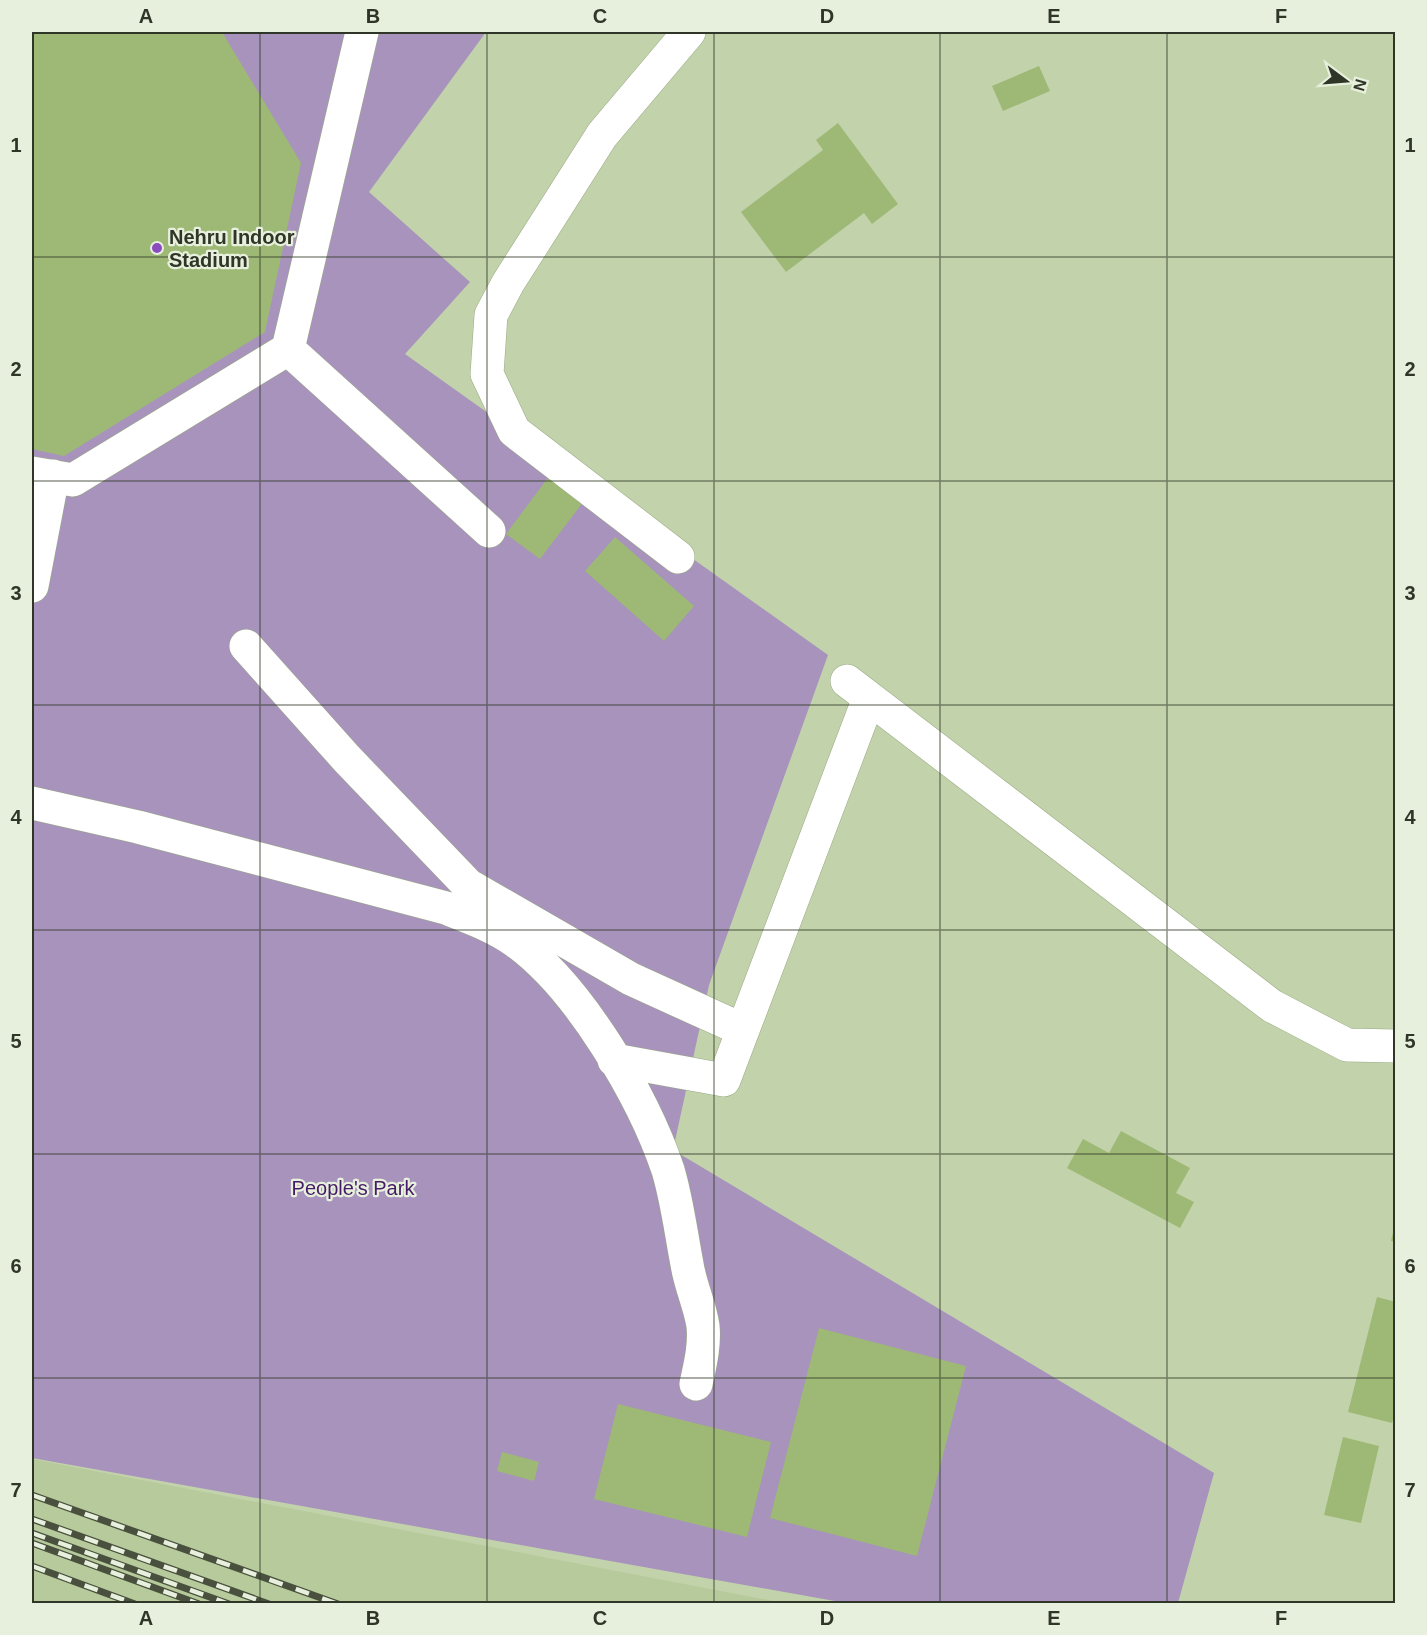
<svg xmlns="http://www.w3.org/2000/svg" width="1427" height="1635" font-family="Arial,sans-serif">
<rect width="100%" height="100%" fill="#c2d2ab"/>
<path fill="#b7ca9c" d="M32,1459L784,1603H32Z"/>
<path fill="#a793bc" d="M32,32H486L369,192L470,282L405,354L828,655L709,985L673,1150L1214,1473L1178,1603H846L32,1458Z"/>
<path fill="#9eb976" d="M32,32H222L301,163L265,332L64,456L32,449Z
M1039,66L1050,91L1003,111L992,86Z
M838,123L898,204L872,224L864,213L786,272L741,212L823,150L816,140Z
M556,467L590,493L540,559L506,534Z
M615,537L694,606L664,641L585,571Z
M1121,1131L1190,1168L1176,1193L1194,1202L1180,1228L1067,1168L1083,1139L1109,1153Z
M1395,1224H1396V1242L1391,1241Z
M1377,1297L1396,1302V1410L1392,1423L1348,1412Z
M819,1328L966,1366L917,1556L770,1518Z
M618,1404L771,1442L747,1537L594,1499Z
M1343,1437L1379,1446L1361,1523L1324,1515Z
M502,1452L539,1462L534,1481L497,1471Z"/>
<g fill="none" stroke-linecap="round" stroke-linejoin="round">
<g stroke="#9aaa84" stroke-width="34">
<path id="minor" d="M288,349L489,531
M32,473L73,480L288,349L362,32
M678,557L514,431L487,374L491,315L508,283L602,135L689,32
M32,586L53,476
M246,646L347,759L468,885L631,979L743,1030
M847,681L1272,1006L1347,1045L1396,1046
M32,803L138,827L446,908C470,918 494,926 515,941C579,987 643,1096 668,1170C677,1200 681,1233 687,1264C690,1285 700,1305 703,1326C705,1346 700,1365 696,1384
M614,1060L724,1080L869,698"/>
</g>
<use href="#minor" stroke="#fff" stroke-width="33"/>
<g stroke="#49503d" stroke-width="7">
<path id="rail" d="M32,1495L338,1604
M32,1519L269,1604
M32,1533L229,1604
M32,1543L199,1604
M32,1566L135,1604"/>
</g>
<use href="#rail" stroke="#e7f0dc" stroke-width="4.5" stroke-dasharray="14" stroke-linecap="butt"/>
</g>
<path fill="none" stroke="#303627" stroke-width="1.5" stroke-opacity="0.55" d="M260,32V1604M487,32V1604M714,32V1604M940,32V1604M1167,32V1604M32,257H1396M32,481H1396M32,705H1396M32,930H1396M32,1154H1396M32,1378H1396"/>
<circle fill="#8c4cc1" stroke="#e7f0dc" stroke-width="2" cx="157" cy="248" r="6"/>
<g text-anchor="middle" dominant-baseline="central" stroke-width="4.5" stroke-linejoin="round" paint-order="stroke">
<g font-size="20" font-weight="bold" fill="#303627" stroke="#e7f0dc" text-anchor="start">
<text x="169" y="237">Nehru Indoor<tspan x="169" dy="23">Stadium</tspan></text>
</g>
<g font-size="20" fill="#451b66" stroke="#e7f0dc">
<text x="353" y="1188">People's Park</text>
</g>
</g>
<rect width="1427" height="1635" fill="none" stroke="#e7f0dc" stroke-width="66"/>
<g transform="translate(1346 81) rotate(106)" stroke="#e7f0dc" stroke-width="4.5" paint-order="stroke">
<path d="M0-4.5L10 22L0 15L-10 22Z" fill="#303627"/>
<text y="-9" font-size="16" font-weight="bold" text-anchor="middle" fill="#303627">N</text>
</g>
<rect x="33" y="33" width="1361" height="1569" fill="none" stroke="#303627" stroke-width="2"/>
<g font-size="20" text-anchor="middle" font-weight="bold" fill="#303627">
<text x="146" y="23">A</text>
<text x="373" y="23">B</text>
<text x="600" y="23">C</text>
<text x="827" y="23">D</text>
<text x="1054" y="23">E</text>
<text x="1281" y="23">F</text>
<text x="16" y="152">1</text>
<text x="1410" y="152">1</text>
<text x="16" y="376">2</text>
<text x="1410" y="376">2</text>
<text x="16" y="600">3</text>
<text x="1410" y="600">3</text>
<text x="16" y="824">4</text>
<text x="1410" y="824">4</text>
<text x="16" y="1048">5</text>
<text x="1410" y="1048">5</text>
<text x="16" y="1273">6</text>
<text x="1410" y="1273">6</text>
<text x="16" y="1497">7</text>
<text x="1410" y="1497">7</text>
<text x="146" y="1625">A</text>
<text x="373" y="1625">B</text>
<text x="600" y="1625">C</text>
<text x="827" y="1625">D</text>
<text x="1054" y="1625">E</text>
<text x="1281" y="1625">F</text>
</g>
</svg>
